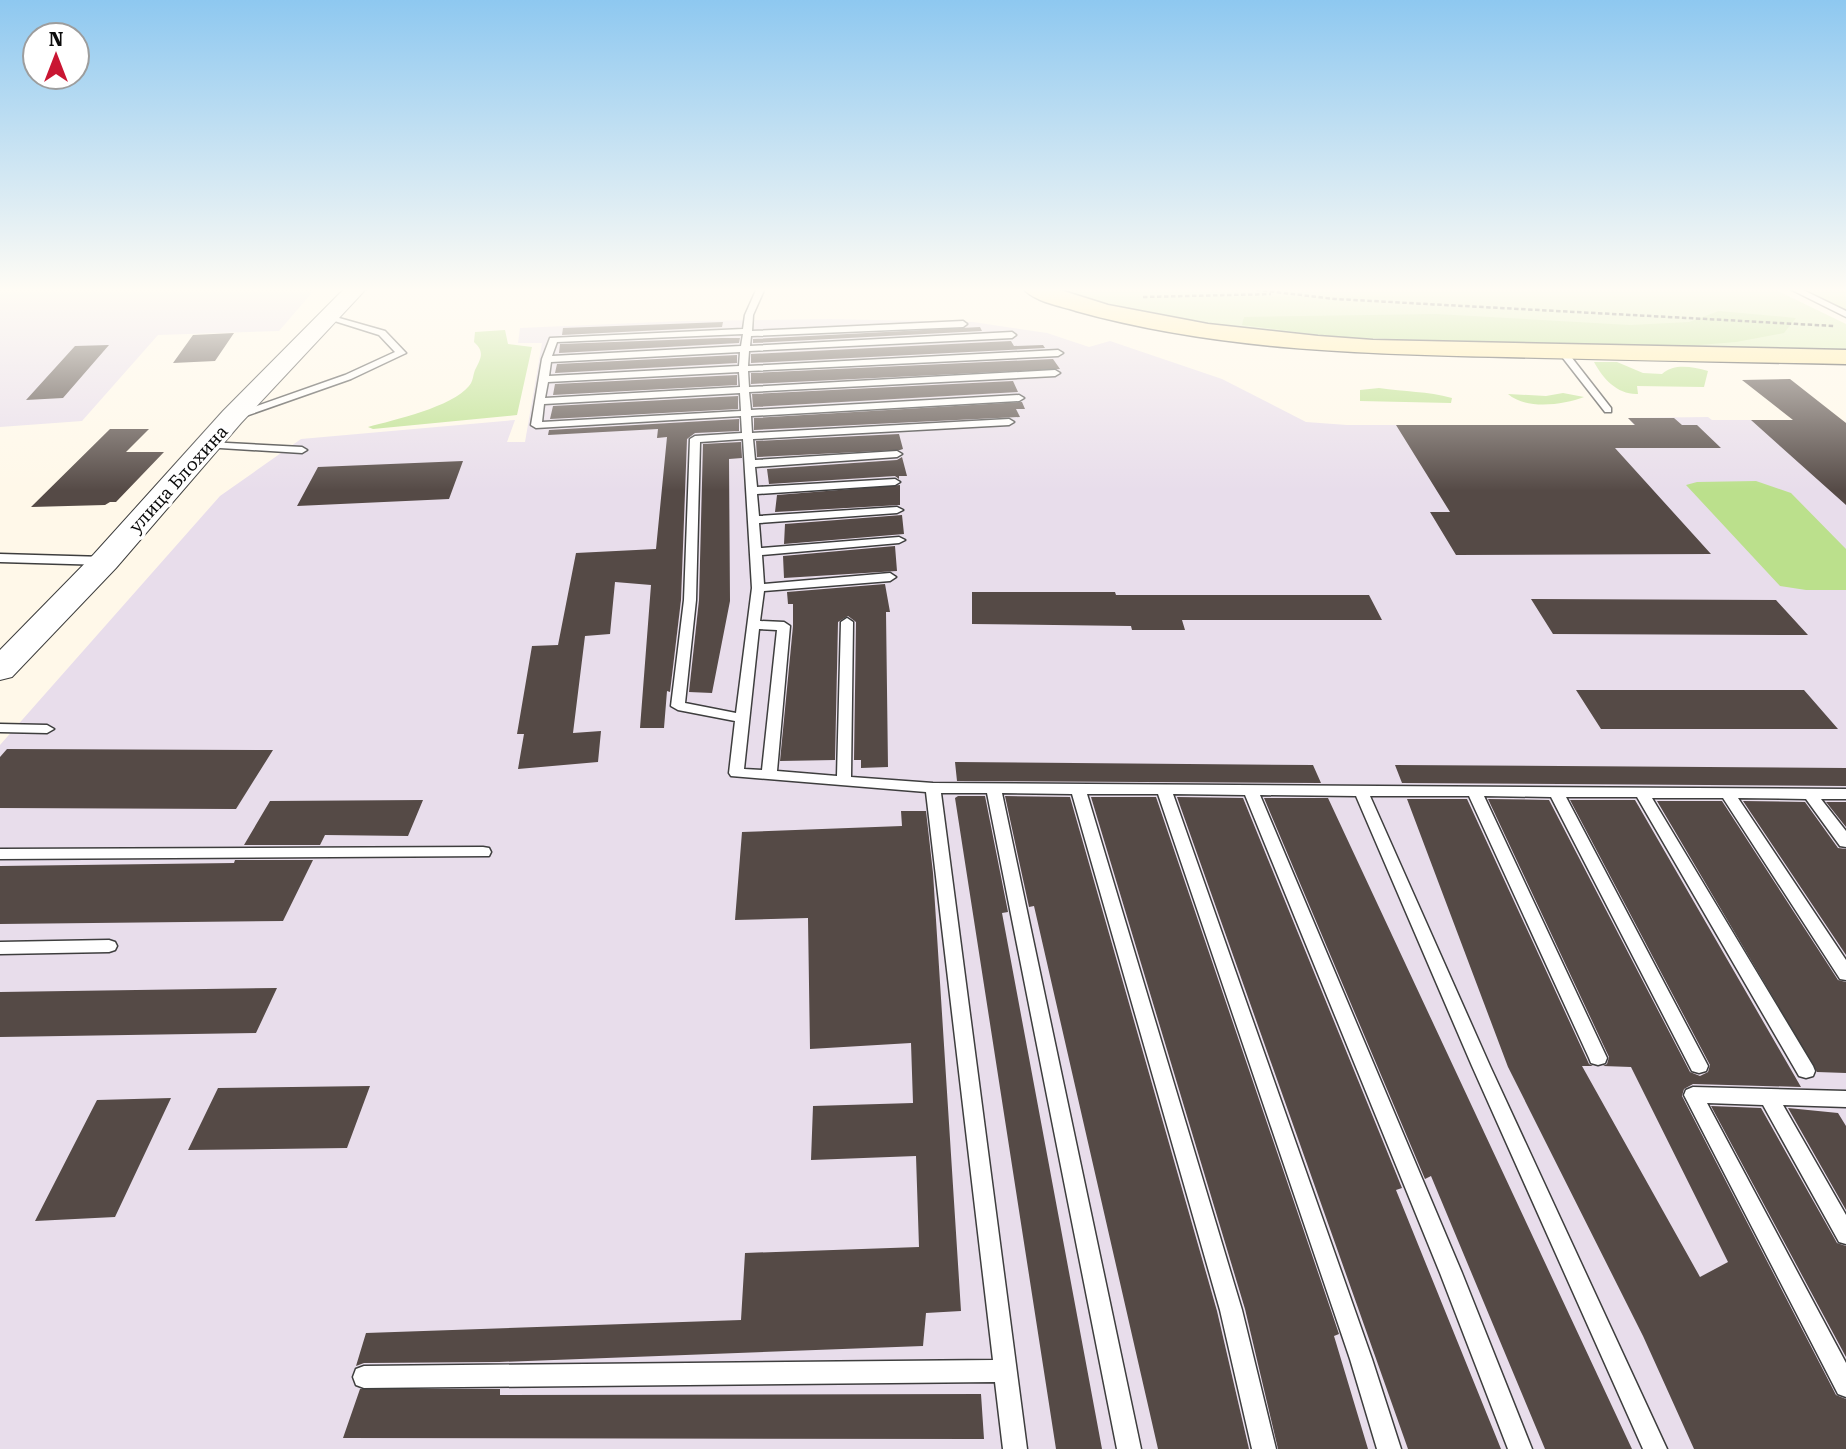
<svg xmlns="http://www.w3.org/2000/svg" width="1846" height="1449" font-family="'Roboto Serif',serif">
<rect width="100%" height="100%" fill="#fff8e9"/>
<path fill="#e8ddeb" d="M0,288H316L279,331L158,335L82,421L0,427Z
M830,319L973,322L1047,333L1089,347L1110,341L1222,379L1306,422L1347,425H1634L1628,418L1708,417L1712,420H1842L1846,423V1449H0V745L220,496L301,439L515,420L507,442H525L542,343H518L520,328L682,321Z"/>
<path fill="#d6edaf" d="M1051,288H1772L1846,324V353L1366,344L1242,334L1063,297Z
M1799,288H1846V310Z"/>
<path fill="#bbe08c" d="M1719,311L1796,318L1784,333L1736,342L1675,347L1335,337L1242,325L1244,317L1436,314L1630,325L1689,322Z
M505,330L508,344L532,347L517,415L373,429L368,427C394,420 452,407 469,386C473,382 473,375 475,370C481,358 485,352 474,342L475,332Z
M1594,362H1617L1643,373L1662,374C1675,363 1692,367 1708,371L1704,387L1637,386L1638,394C1618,395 1603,379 1594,362Z
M1379,388C1405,392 1427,391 1452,398L1451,403L1360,401V390Z
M1563,393L1584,397C1563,405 1526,410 1508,394L1546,396Z
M1756,481L1791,493L1846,549V590H1806L1780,586L1686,485L1697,482Z"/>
<path fill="#554a46" d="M723,322L722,327L562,335L563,328Z
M980,327L982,331L753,343V339Z
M234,333L215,361L173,363L193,335Z
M722,338H740L739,343L559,353L560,344Z
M1011,341L1014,346L1043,345L1045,348L751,363V354Z
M109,345L63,398L26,400L75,346Z
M737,355V363L555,373L557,364Z
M1053,359L1060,369L751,384V373Z
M737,375V385L553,395L555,384Z
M1790,379L1846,423V505L1751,420H1793L1742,380Z
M1013,381L1018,392L753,407L752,394Z
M738,396V409L550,419L553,406Z
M1022,402L1025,409H1016L1020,417L754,430V418Z
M1628,418H1674L1682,425H1697L1721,448H1615L1711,554L1456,555L1430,512H1450L1396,425H1635Z
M739,419V431L695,433L687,439L681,600L670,692L667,691L664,728H640L651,585L615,582L610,634L585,636L573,733L601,731L598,762L518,769L524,734H517L532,646L558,645L576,553L656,549L667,437L657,438L658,429L548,435L549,430Z
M110,429H149L126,452H164L116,502H110L105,505L31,507Z
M899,434L903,449L900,450L757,457L756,441Z
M741,442L742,458L729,459L730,601L712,693L689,692L699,600L703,444Z
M902,457L907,476H899V479L895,476L769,484L767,469L897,460Z
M463,461L449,499L297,506L318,467Z
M900,485V505L775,512L777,495Z
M902,515L904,534L784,544L785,524Z
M895,546L897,571L784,578L783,556Z
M885,584L890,612H886L888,767L861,768V760H854L856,622L848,616L838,622L835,760L780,761L793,626V604H788L787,592Z
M972,592H1115L1116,595H1369L1382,620H1182L1185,630H1132L1131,626L972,624Z
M1531,599L1776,600L1808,635L1553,634Z
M1576,690H1804L1838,729H1601Z
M7,749L273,750L236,809L0,808V757Z
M955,762L1313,765L1321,783L957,781Z
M1395,765L1846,768V786L1402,783Z
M958,796H985L1008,912L1002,913L1102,1449H1056L955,798Z
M1005,796L1070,797L1217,1311L1249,1449H1158L1034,906L1029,907Z
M1091,797H1156L1339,1334L1334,1336L1368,1449H1278L1245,1309Z
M1177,797L1243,798L1402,1188L1396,1190L1501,1449H1408Z
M1264,798H1328L1632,1449H1545L1431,1176L1425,1179Z
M1407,799H1467L1589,1064L1593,1066H1582L1700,1277L1728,1262L1631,1067L1603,1066L1607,1064L1609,1057L1488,799L1549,800L1690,1072L1700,1076L1708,1072L1710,1065L1570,800H1635L1801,1087L1693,1084L1684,1089L1682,1096L1836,1395L1846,1399V1449H1694L1643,1336L1508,1067Z
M423,800L408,836L325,835L320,845H244L270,801Z
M1657,801H1722L1838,980L1846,982V1073L1817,1072Z
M1743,801L1805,802L1838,848L1846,849V955Z
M1826,802H1846V827Z
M901,811H926L933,873L961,1311L926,1313L923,1346L499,1362L364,1363L356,1366L366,1333L741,1320L745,1253L919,1247L916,1156L811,1160L813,1106L913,1103L911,1043L810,1049L808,918L735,920L742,832L902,826Z
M235,860H313L283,921L0,924V866L234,863Z
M277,988L256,1033L0,1037V992Z
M370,1086L347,1148L188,1150L218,1088Z
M171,1098L115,1217L35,1221L97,1100Z
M1711,1106L1761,1108L1837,1243L1846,1246V1357Z
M1788,1108L1838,1113L1846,1126V1210Z
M360,1389H500V1395L981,1394L984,1439L343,1438Z"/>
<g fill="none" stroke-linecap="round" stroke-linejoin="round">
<g stroke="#3e3e3e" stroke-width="3">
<path id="service" d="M757,288H765L753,315L752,331L963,321L967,324L963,327L751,336L750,346L1012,332L1016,335L1012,338L749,351L748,366L1058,350L1063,353L1058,356L748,371L749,387L1055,370L1060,373L1055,376L749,392L751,410L1019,395L1024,398L1019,401L751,416L752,433L1009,419L1014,422L1009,425L753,439L755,460L897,451L902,454L897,457L755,467L757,487L895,479L900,482L895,485L757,494L759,516L897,507L903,510L897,513L759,523L761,548L899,537L905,540L899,543L762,555L764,584L890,573L896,577L890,581L764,591L760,621L784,622L790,626L777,771L837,776L841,622L847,618L853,622L851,777L933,783L1846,789V799H1821L1846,831V847L1840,846L1806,799L1738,798L1846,960V980L1840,979L1723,798H1652L1813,1066L1815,1071L1813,1076L1806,1078L1799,1076L1637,797H1566L1708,1066L1706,1071L1699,1073L1692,1071L1551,797L1484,796L1607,1058L1605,1063L1598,1065L1591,1063L1589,1058L1469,796H1370L1490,1066L1667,1449H1643L1472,1066L1356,796L1260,795L1462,1273L1532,1449H1508L1440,1273L1245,795L1173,794L1372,1359L1401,1449H1377L1350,1359L1158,794H1087L1242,1310L1276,1449H1252L1220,1310L1072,794L1002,793L1141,1449H1117L987,793H941L1027,1449H1003L995,1382L364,1388L356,1385L353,1377L356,1369L364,1366L993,1360L926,792L731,776L729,773L735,721L678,710L671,706L684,600L690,439L695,436L742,433L741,416L536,428L531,425L542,359L550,338L743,329L745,315ZM743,334L741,346L552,356L557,342ZM740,352L739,366L549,376L551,362ZM739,372L740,387L545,398L548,382ZM740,393L741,411L542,422L544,404ZM743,439L752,588L736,713L685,703L696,600L700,442ZM759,629L777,630L762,770L744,769Z
M1788,288H1799L1846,311V317Z
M325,314L385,331L406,353L351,379L240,418H234V414L345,375L395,352L379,335L325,318Z
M1559,349H1565L1611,408V412H1605L1559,353Z
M208,442L302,447L307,450L302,453L204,447L203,445Z
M0,554L105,557L111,561L105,565L0,562Z
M0,724L47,725L54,729L47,733L0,732Z
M483,847L489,848L491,852L489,856L0,859V849Z
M109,940L115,942L117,946L115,950L109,952L0,954V942Z
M1693,1087L1846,1091V1107L1783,1105L1846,1215V1244L1839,1242L1763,1105L1707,1103L1846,1363V1397L1838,1394L1684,1095L1686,1090Z"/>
</g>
<g stroke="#3e3e3e" stroke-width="2">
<path id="tertiary" d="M345,288H367L241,423L116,568L12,677L0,680V650L94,554L223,411Z"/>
</g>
<g stroke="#2d2d2d" stroke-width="3">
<path id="secondary" d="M1023,288H1054L1108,305L1208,324L1318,336L1373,340L1846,350V364C1733,362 1620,360 1507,357C1362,354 1216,350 1076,311C1061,306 1032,301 1023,288Z"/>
</g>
<path stroke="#2d2d2d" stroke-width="2.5" stroke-dasharray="4.5 2.5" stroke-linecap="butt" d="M1242,288L1335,299L1835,326
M1143,297L1271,294"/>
<use href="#service" fill="#fff" fill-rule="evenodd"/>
<use href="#tertiary" fill="#fff" fill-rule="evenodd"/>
<use href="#secondary" fill="#ffeba4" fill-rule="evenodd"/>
</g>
<linearGradient id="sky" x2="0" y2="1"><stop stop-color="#8ec8f0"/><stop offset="0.59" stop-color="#fffcf5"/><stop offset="1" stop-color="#fffcf5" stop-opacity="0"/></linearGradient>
<rect width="1846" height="491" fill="url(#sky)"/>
<g text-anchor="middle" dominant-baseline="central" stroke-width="7" stroke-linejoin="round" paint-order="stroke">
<g font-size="18" fill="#0b0b0b" stroke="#fff">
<text transform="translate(178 479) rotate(-48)">улица Блохина</text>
</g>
</g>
<g transform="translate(56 56)"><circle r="33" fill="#ffffff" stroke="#9d9d9d" stroke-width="2"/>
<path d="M0-5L12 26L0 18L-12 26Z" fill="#c91532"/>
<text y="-10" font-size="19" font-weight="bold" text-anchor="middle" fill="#0b0b0b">N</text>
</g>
</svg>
